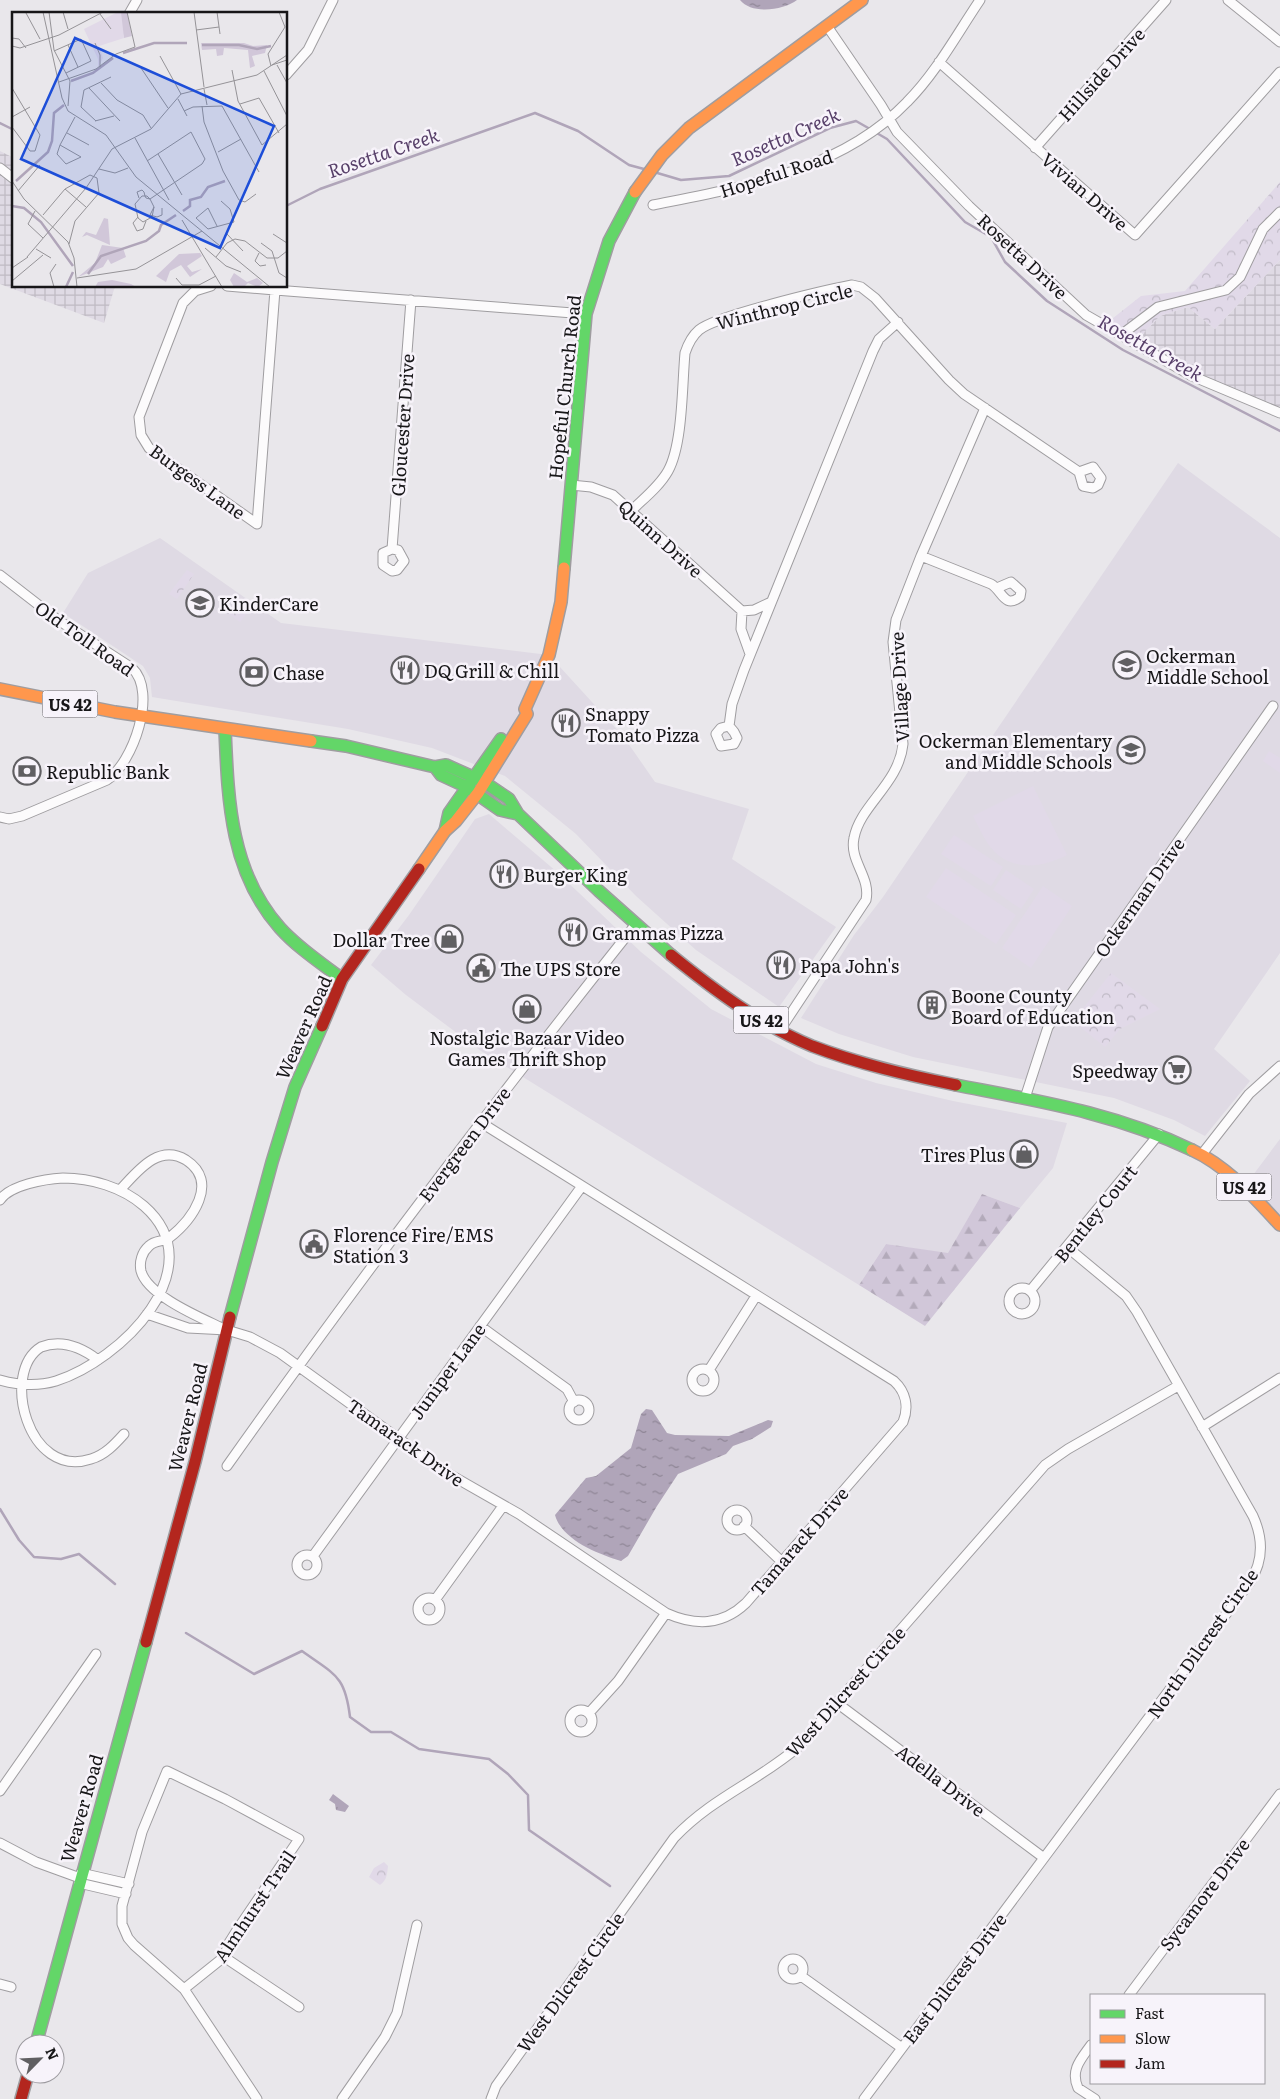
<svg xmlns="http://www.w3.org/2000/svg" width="1280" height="2099" font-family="Literata,serif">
<defs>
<pattern id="industrial-grid" width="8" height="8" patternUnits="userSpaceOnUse" patternTransform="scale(1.25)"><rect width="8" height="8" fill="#dfdae4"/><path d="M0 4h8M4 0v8" fill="none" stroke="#bfbac3"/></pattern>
<pattern id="forest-firs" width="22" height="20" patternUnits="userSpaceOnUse" patternTransform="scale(1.25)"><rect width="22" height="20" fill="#d1c7d9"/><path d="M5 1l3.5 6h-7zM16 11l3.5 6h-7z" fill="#b3aaba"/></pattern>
<pattern id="park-crowns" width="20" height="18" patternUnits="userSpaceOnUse" patternTransform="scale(1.25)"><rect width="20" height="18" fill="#e1d9e8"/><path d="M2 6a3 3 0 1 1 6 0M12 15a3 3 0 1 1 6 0" fill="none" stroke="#c0bac6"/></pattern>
<pattern id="water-ripples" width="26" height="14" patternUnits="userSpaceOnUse" patternTransform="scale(1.25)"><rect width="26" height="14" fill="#b0a5b9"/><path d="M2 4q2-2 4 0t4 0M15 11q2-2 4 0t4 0" fill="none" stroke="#8e8595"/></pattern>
</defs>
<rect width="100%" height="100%" fill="#e9e7eb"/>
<path fill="#dfdae4" d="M1178,463L1280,538V953L1214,1049L1250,1081L1205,1136L1174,1120L1114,1098L913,1057L839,1034L801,1018L854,935L883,897Z
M160,538L281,623L549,655L623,736L655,782L749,809L732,859L836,927L779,1007L696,950L636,896L576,834L505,776L432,748L348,729L152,697L150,678L143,666L63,613L88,573Z
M489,814L557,872L641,952L711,1009L816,1064L876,1083L953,1101L1067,1123L1053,1168L1020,1208L982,1194L948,1254L886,1244L859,1285L481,1051L406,995L371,965L409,915L475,819Z
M1280,1139V1225L1244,1187Z"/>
<path fill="url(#industrial-grid)" d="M0,151L14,158V286H115L104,323L0,284Z
M1280,260V413L1226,392L1134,343L1160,316L1188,307L1215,329Z"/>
<path fill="url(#forest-firs)" d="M982,1194L1020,1208L925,1326L859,1285L886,1244L948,1253Z"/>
<path fill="url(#park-crowns)" d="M1280,182V260L1215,329L1188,307L1160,316L1134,343L1103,326L1141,296L1185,291Z
M187,570L194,574L177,599L169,594Z
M234,603L247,613L240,622L227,613Z
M1111,973L1160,1009L1120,1029L1105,1047L1073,1021Z
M384,1862L388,1866C387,1874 387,1880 380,1885L369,1877L374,1868Z"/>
<path fill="#e1d9e8" d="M1269,751L1280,758V773L1263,761Z
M1033,786L1067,855C1040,869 1008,872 988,844C982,835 978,825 973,816Z
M954,835L1003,867L991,886L941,854Z
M946,868L1016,915L996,944L926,897Z
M1006,870L1034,889L1021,909L993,890Z
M1043,886L1072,906L1031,968L1002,948Z"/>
<path fill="url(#water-ripples)" d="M740,0H797C784,10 752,15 740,0Z
M646,1409L652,1410L667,1433L675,1435L729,1436L768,1420L773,1421L771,1427L752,1439L733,1446L726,1454L678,1474L657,1506L628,1556L621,1561C598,1554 562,1540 555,1515L586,1478L596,1476L631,1448L641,1414Z
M333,1794L349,1806L345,1812L336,1810L335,1804L329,1800Z"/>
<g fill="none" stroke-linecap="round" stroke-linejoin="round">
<path stroke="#b0a5b9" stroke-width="2.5" d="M0,123L14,130
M875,132L887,139L965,222L991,237L1005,262L1047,301L1123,350L1280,431
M654,172L681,180L729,176L830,128L856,121L870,129
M286,206L320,189L535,113L578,131L629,165L644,169
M0,1509L19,1540L34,1557L61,1559L79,1554L115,1584
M186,1633L254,1674L302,1651C335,1675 345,1675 350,1717L371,1732H391L419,1749L489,1759L508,1774L528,1795L529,1830L610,1886"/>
<g stroke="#9f9da0" stroke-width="11">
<path id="street" d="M1228,0L1280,42
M129,14L137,0
M827,26L881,105L897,132L969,206L1086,315L1192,376L1280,413
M939,62L1135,235L1280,72
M286,75L308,50L333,0
M1035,148L1166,0
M0,168L14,179
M653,205C742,187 841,171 907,102C936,73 957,34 980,0
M211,286L195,291L183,303L139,417L141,435L149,448L257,524
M227,286L275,290L257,524
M275,290L586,314
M1121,335L1158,307L1226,290L1240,277L1263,229L1280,212
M571,485L591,487L613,495L742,611L754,610L771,602
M631,511C643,499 659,487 668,471C683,444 682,385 685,353C688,344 692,336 699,330C715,316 826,290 852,285L861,287L875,298L949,380L964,394L1079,472L1083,486L1093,488L1098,485L1101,478L1093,467L1079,472
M392,549L398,550L404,561L397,570L392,571L383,565V553L392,549L411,300
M921,556L991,584C1002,590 1004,609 1020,597L1021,591L1011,582L997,588
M0,575L58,620L132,668C158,692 133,763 107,780L22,816L9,819L0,817
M742,611L741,629L750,654
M729,726L734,732L737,738L734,744L721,746L716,734L721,728L729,726L732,704L744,670L873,351L879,339L898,322
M780,1030L866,900C871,877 849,861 854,838C860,805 899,784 903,744L893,642L896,620L921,556L985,408
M1025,1098L1048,1027L1273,706
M1202,1154L1249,1094L1280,1066
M120,1190C137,1172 158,1143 186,1160C220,1182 192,1220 169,1238C163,1242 155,1240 149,1246C142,1252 139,1262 141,1271C147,1295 199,1317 220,1327
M0,1200C10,1185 45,1179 63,1178C91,1178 122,1187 144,1206C215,1268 120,1361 56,1381C39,1386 18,1385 0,1380
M1009 1301a13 13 0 1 1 26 0a13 13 0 1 1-26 0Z
M1030,1291L1159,1134
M147,1314L188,1328L227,1330L250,1337L280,1353L442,1470L519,1514L666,1613C695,1626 722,1626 746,1603L903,1422C909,1407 906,1392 894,1381L480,1122
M480,1326L567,1389L574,1402
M98,1360C81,1347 62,1339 41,1347C0,1372 28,1480 91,1459C105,1455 115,1444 124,1434
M692 1380a11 11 0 1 1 22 0a11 11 0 1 1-22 0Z
M709,1370L756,1296
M569 1410a10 10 0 1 1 20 0a10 10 0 1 1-20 0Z
M1202,1427L1280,1378
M227,1466C358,1281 495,1101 636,924
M727 1520a10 10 0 1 1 20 0a10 10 0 1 1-20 0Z
M744,1526L781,1561
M297 1565a10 10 0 1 1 20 0a10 10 0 1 1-20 0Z
M313,1556L582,1186
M418 1609a11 11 0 1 1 22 0a11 11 0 1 1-22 0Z
M435,1600L503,1506
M837,1703L1044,1858
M570 1721a11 11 0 1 1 22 0a11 11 0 1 1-22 0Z
M589,1713L618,1681L666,1613
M0,1791L96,1654
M0,1843L36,1862L80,1878
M81,1873L129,1884
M79,1883L126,1894
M224,1957L299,2007
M783 1969a10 10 0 1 1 20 0a10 10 0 1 1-20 0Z
M801,1976L902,2048
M0,1984L11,1987
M184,1989L224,1957L229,1943L239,1927L299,1839L225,1799L167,1771L142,1832L122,1906V1924L128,1938L134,1945L184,1989L257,2099
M1129,1995L1280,1794
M1091,2045C1081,2059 1070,2070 1078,2088L1095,2099
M342,2099L385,2037L397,2013L417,1925
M491,2099L496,2086L674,1838C713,1797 757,1782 798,1747L1045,1465L1068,1449L1178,1386
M864,2099L1250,1582C1264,1560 1263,1538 1253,1516L1137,1312L1126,1296L1067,1247"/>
</g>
<g stroke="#9f9da0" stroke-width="14">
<path id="fast" d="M564,568L586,314L609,241L635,192
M225,729C228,800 230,872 280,928C298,948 321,963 342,979
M311,741L346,746L435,767L446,765L484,782L509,799L518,814L599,891L671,955
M435,767L441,775L467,787L500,810L518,814
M445,831L449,813L501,739
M956,1085C1038,1101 1115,1113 1192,1150
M230,1317L272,1162L295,1087L322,1026
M36,2044L146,1642"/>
</g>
<g stroke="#9f9da0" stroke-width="14">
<path id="slow" d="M635,192L662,155L689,128L862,0
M0,689L115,712L311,741
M419,869L445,831L456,821L478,793L527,714L525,709L549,655L561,602L564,568
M1192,1150C1227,1166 1254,1197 1280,1225"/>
</g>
<g stroke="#9f9da0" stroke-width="14">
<path id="jam" d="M671,955C714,990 761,1025 812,1046C859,1064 907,1075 956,1085
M322,1026L342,979L419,869
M146,1642L195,1462L230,1317
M21,2099L28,2074"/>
</g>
<use href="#street" stroke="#fcfbfc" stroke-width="9"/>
<use href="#fast" stroke="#63d668" stroke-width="11"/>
<use href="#slow" stroke="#ff974d" stroke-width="11"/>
<use href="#jam" stroke="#b3261e" stroke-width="11"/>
</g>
<defs>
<g id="school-ring" transform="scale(1.4375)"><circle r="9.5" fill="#f7f3fa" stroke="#605f62" stroke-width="1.5"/><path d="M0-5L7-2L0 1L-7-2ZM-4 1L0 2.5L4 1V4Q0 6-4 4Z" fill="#605f62"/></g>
<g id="restaurant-ring" transform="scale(1.4375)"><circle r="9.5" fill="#f7f3fa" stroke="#605f62" stroke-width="1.5"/><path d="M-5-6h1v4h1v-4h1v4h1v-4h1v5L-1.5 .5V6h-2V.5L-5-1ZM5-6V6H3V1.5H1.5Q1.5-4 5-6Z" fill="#605f62"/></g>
<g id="bank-ring" transform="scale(1.4375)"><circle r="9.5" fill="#f7f3fa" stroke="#605f62" stroke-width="1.5"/><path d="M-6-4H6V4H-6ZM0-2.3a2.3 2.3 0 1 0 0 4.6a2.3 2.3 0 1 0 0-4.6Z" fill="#605f62"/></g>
<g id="shop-ring" transform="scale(1.4375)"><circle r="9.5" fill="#f7f3fa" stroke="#605f62" stroke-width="1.5"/><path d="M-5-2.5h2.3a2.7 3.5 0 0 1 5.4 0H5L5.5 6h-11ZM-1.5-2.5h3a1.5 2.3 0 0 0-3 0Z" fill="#605f62"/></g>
<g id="civic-ring" transform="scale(1.4375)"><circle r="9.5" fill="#f7f3fa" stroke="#605f62" stroke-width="1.5"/><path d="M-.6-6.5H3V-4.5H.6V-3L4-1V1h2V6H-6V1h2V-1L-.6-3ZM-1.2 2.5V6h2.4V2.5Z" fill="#605f62"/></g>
<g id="building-ring" transform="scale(1.4375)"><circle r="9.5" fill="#f7f3fa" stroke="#605f62" stroke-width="1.5"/><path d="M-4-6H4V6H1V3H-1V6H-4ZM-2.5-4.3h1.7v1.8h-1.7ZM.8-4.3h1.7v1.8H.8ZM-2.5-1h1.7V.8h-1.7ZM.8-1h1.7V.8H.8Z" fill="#605f62"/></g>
<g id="supermarket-ring" transform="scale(1.4375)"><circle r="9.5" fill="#f7f3fa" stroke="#605f62" stroke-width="1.5"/><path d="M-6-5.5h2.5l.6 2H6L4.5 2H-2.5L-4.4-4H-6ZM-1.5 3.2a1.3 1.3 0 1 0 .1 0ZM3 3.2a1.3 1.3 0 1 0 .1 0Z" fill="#605f62"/></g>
</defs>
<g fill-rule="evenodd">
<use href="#school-ring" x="200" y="603"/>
<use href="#school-ring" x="1127" y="665"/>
<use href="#restaurant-ring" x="405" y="670"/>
<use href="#bank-ring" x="254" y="672"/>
<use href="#restaurant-ring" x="566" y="723"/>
<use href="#school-ring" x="1131" y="750"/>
<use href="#bank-ring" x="27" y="771"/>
<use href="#restaurant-ring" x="504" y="874"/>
<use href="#restaurant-ring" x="573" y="932"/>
<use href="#shop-ring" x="449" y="939"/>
<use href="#restaurant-ring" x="781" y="965"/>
<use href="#civic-ring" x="481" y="968"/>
<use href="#building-ring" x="932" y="1005"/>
<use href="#shop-ring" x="527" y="1009"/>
<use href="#supermarket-ring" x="1177" y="1070"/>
<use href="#shop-ring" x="1024" y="1154"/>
<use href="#civic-ring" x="314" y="1244"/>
</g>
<g text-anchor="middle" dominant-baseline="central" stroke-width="5" stroke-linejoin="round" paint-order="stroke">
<g fill="#f7f3fa" stroke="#5a585c" stroke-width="1">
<rect x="42.5" y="690.5" width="55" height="27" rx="4"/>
<rect x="733.5" y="1006.5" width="55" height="27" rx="4"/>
<rect x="1216.5" y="1173.5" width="55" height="27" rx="4"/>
</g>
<g font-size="16" font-weight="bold" fill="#171618">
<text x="70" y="704">US 42</text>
<text x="761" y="1020">US 42</text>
<text x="1244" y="1187">US 42</text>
</g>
<g font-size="18" fill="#171618" stroke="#f7f3fa">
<text transform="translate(1101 74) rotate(-48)">Hillside Drive</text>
<text transform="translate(776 173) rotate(-18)">Hopeful Road</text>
<text transform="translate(1085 191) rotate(41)">Vivian Drive</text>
<text transform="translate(1023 256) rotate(43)">Rosetta Drive</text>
<text transform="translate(784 306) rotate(-14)">Winthrop Circle</text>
<text transform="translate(564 387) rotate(-84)">Hopeful Church Road</text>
<text transform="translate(402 425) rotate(-86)">Gloucester Drive</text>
<text transform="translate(198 481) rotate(36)">Burgess Lane</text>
<text transform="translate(661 538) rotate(42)">Quinn Drive</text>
<text transform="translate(85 638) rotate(35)">Old Toll Road</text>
<text transform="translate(899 687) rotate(-93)">Village Drive</text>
<text transform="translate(1139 897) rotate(-55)">Ockerman Drive</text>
<text transform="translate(303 1027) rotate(-66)">Weaver Road</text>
<text transform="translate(464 1144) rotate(-53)">Evergreen Drive</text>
<text transform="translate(1095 1213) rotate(-51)">Bentley Court</text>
<text transform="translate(447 1371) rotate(-54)">Juniper Lane</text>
<text transform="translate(187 1417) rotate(-76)">Weaver Road</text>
<text transform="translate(406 1442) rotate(35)">Tamarack Drive</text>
<text transform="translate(799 1541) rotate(-49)">Tamarack Drive</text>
<text transform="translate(1202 1643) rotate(-55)">North Dilcrest Circle</text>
<text transform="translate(845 1691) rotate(-48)">West Dilcrest Circle</text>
<text transform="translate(941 1780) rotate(37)">Adella Drive</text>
<text transform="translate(81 1808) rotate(-74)">Weaver Road</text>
<text transform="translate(1204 1894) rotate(-53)">Sycamore Drive</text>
<text transform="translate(254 1906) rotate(-56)">Almhurst Trail</text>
<text transform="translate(954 1978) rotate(-53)">East Dilcrest Drive</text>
<text transform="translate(570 1982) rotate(-54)">West Dilcrest Circle</text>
</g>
<g font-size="18" fill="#171618" stroke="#f7f3fa" text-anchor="start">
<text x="219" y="603">KinderCare</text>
<text x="1146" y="655">Ockerman<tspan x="1146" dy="21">Middle School</tspan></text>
<text x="424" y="670">DQ Grill &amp; Chill</text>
<text x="273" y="672">Chase</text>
<text x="585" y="713">Snappy<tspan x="585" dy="21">Tomato Pizza</tspan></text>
<text x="1112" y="740" text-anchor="end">Ockerman Elementary<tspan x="1112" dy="21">and Middle Schools</tspan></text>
<text x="46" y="771">Republic Bank</text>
<text x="523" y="874">Burger King</text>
<text x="592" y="932">Grammas Pizza</text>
<text x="430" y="939" text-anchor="end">Dollar Tree</text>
<text x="800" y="965">Papa John's</text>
<text x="500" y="968">The UPS Store</text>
<text x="951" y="995">Boone County<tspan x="951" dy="21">Board of Education</tspan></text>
<text x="527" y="1037" text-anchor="middle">Nostalgic Bazaar Video<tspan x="527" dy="21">Games Thrift Shop</tspan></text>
<text x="1158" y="1070" text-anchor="end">Speedway</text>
<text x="1005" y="1154" text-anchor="end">Tires Plus</text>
<text x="333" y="1234">Florence Fire/EMS<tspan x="333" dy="21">Station 3</tspan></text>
</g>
<g font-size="19" font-style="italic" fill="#573f69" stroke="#f7f3fa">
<text transform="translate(785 136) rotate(-24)">Rosetta Creek</text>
<text transform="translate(383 152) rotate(-19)">Rosetta Creek</text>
<text transform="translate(1151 347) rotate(29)">Rosetta Creek</text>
</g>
</g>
<g transform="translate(12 12)">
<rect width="275" height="275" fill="#e9e7eb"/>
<path d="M106,0H115L120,24L112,26ZM189,31H232L241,34L255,33L253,41L240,44L243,54L238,56L236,38L212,36L211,43L205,44L204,37L190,38ZM92,206L96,207L98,233L75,223L70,225L74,220L84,223ZM90,233L111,236L114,245L99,252L96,247L91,255L66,265L83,251ZM188,241L190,244L175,254L180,260L190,257L178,265L169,253L158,259L154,270L144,264L167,242ZM222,261L235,270L245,266L251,271L246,275L236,271L232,275H222L218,268ZM100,268L119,272L124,275H83L86,270Z" fill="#d1c7d9"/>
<path d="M106,0H109L112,26L87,34L91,46L86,56V47L72,17Z" fill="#e1d9e8"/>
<path fill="none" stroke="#b0a5b9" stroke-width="2.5" d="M190,33H227L245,37L259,34M111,41L142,31H175M59,69L81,61L101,46M4,169L36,140L40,129L42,101L52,93M0,194L12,196L29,210L61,254M171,199L178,194V188L189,185L196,175L213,169M76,262L89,244L134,229L147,219L149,213L164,203M54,275L61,260"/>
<path fill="none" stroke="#959397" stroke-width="1" d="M31,0L50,86L56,99L94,123L124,165L258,275M37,0L42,38L58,69L56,94M51,0L56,17M182,0L192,75M205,0L208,22M14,1L28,27M88,2L99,17M184,18L207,15M0,26L7,27L14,36M83,31L88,43V55M56,33L66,55M0,34L8,36L47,23L91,0M42,39L69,27L79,49L54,61M148,44L169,82M260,53L275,48M265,53L275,71M259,54L256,42L273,15L267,0M129,56L156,96M220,58L226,89L250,133L275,112M252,59L275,104M47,70L84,57L104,42L123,35L115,0M89,71L105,88L131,103L139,116M0,76L28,123L23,139H18L0,115M77,76L108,109M192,77L195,93M166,87L175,104M228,92L247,86L267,121M190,94L192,110L211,159L227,188L233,190L244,182M172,99L181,95L210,94L247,160M0,105L18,95M83,109L102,104M84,109L69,95L72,78L99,65M55,121L77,133M123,126L157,188M48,133L69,145L54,152L45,142ZM48,133L63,105M206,140L229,127M146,142L170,183M135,149L179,120L193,147L190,152L138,187M87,157L103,161L116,156M0,169L12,187L56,230L62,246L65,275M53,177L74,195M6,179L28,153M127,186L125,180L130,178L132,180L133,184L134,186L138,187L142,195L140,205L131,210L126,206L123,192L130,184H135L138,187M142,195L138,203L145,205L150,203V196M23,199L16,212L31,226M31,203L53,177L78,163L85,166L87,181L63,209L57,232M126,205L121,211L125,219L131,217L134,209M170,208L210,275M205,214L196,196L184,206L196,217L222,210L218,197L209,189M215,222L231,239M261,222L275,231M249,231L260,239L267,261L275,266M193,236L214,254L229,260M24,237L39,246M247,241L243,249L248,254L254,253M15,245L74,176L100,137L139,117L169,82L245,63L275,43M204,245L215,231L223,227L233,229L255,246H266L275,239M0,256L16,245M65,266L124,257L190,219M164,266L170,273H187L204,264M0,269L31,243M42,275L38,261L44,252"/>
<path fill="#1d4ed8" fill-opacity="0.15" stroke="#1d4ed8" stroke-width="2.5" d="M63,26L262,114L208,236L9,147Z"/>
<rect width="275" height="275" fill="none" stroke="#171618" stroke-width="2.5"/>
</g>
<rect x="1090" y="1994" width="175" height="90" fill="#f7f3fa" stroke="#9d9ba0"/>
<rect x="1100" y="2010" width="25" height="8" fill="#63d668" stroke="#9d9ba0"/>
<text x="1135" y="2019" font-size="15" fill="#171618">Fast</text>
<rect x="1100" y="2035" width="25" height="8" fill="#ff974d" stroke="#9d9ba0"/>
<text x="1135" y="2044" font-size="15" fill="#171618">Slow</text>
<rect x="1100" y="2060" width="25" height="8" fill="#b3261e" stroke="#9d9ba0"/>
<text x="1135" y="2069" font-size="15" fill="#171618">Jam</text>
<g transform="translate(40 2059) rotate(66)"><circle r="24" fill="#f7f3fa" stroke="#9d9ba0"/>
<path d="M0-4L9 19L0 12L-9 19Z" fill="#605f62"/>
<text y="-8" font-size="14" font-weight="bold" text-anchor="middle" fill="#171618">N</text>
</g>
</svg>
